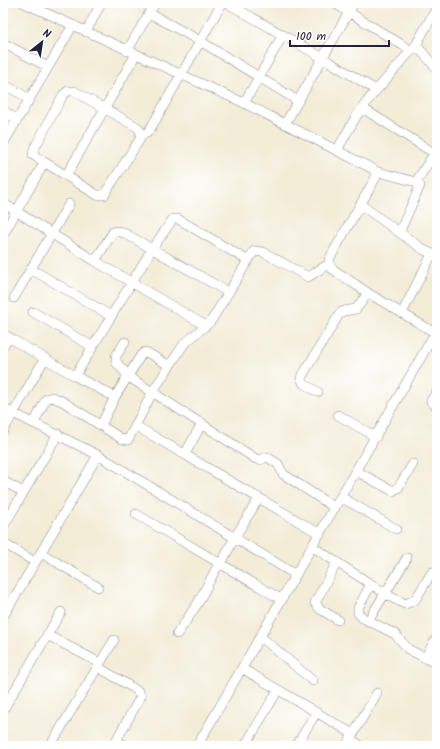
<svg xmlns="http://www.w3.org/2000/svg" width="440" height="749" font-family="Kalam,sans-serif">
<rect width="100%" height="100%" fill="#fff"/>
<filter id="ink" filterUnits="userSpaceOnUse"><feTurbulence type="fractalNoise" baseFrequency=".025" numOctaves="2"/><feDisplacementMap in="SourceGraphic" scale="8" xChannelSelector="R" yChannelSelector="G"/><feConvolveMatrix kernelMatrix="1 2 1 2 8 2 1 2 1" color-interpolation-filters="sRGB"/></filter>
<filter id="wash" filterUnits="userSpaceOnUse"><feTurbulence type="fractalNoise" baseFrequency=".012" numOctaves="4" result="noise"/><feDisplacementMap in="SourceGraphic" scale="16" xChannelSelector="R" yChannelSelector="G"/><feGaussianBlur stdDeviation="0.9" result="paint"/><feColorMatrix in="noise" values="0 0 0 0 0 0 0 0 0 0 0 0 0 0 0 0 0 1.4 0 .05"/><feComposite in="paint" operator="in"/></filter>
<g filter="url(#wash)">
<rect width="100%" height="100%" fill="#f3ecd7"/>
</g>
<g filter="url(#ink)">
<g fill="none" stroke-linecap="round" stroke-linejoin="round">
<g stroke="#8a8789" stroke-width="10">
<path id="minor" d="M24,3L244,103L373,169L375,171L376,177L331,256L329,260L331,268L368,293L437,334
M227,3L323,58L376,90
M334,3L412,51
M149,13L200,41L298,101
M86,32L101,3
M3,43L48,67
M416,45L437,69
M127,51L155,3
M3,84L30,99
M68,91H74L137,127L141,132L140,139L104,195H97L33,155L34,149L63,95Z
M244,103L283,35
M362,108L434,153
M3,111L17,119
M285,124L354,3
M141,135L147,133L152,126L222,3
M3,144L73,25
M337,150L357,115L373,94L416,45L437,7
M375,171L416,182L420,186L400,231
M66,176L136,54
M416,182L437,149
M3,203L95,261L206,326
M361,205L424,250L437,256
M3,235L44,163
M95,261L113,232L118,231L126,234L228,292
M31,269L111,316
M14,298L69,204
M33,312L93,347
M402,313L432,254
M3,334L75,376L115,397
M125,342L116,356V362L129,377L256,459L260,460L267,457L278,464L283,474L335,508
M3,346L9,337
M75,376L152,249L173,219H178L247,260
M437,391L431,401L437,407
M318,392L304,384L301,378L340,313L344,311L356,309L368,293
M3,408L98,455L296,575
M338,415L376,437
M34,423L46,399L52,397L62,401L122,439L128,440L153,391L184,344L211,321L254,251L263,252L308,277L330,263
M101,425L115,397L141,355L145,352L148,353L170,366
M136,426L320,534
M3,431L45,358
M185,454L202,423
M356,471L393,491L398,488L413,464
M3,481L23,492
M341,497L396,529
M136,514L282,600
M3,527L58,434
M3,543L35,562
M313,547L391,597L405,604L415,600L432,572
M41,553L98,587
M337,562L315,603L320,609L338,620
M221,564L235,537L259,498
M371,584L358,608V613L363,618L395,634L408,649L437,664
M3,617L98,455
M368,621L407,558
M177,634L198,603L219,563
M47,635L100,663
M261,637L313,681
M425,658L437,637
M98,667L138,691L141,696L113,746
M243,669L353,734
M3,710L61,612
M350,739L361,746
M116,741L127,746
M246,744L278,690
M50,746L114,640
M197,746L435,333
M296,746L316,713
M346,746L377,693"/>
</g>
<use href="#minor" stroke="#fff" stroke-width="9"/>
</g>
</g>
<rect width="440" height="749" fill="none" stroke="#fff" stroke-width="16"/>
<g transform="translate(42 42) rotate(30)" stroke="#ffffff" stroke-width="3" paint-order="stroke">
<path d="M0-3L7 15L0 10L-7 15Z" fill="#22223b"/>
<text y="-6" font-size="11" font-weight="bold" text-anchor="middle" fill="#22223b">N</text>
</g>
<path d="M290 40v6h99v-6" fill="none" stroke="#22223b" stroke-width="2"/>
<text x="296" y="40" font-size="12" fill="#22223b" stroke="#ffffff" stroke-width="3" paint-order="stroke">100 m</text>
</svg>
